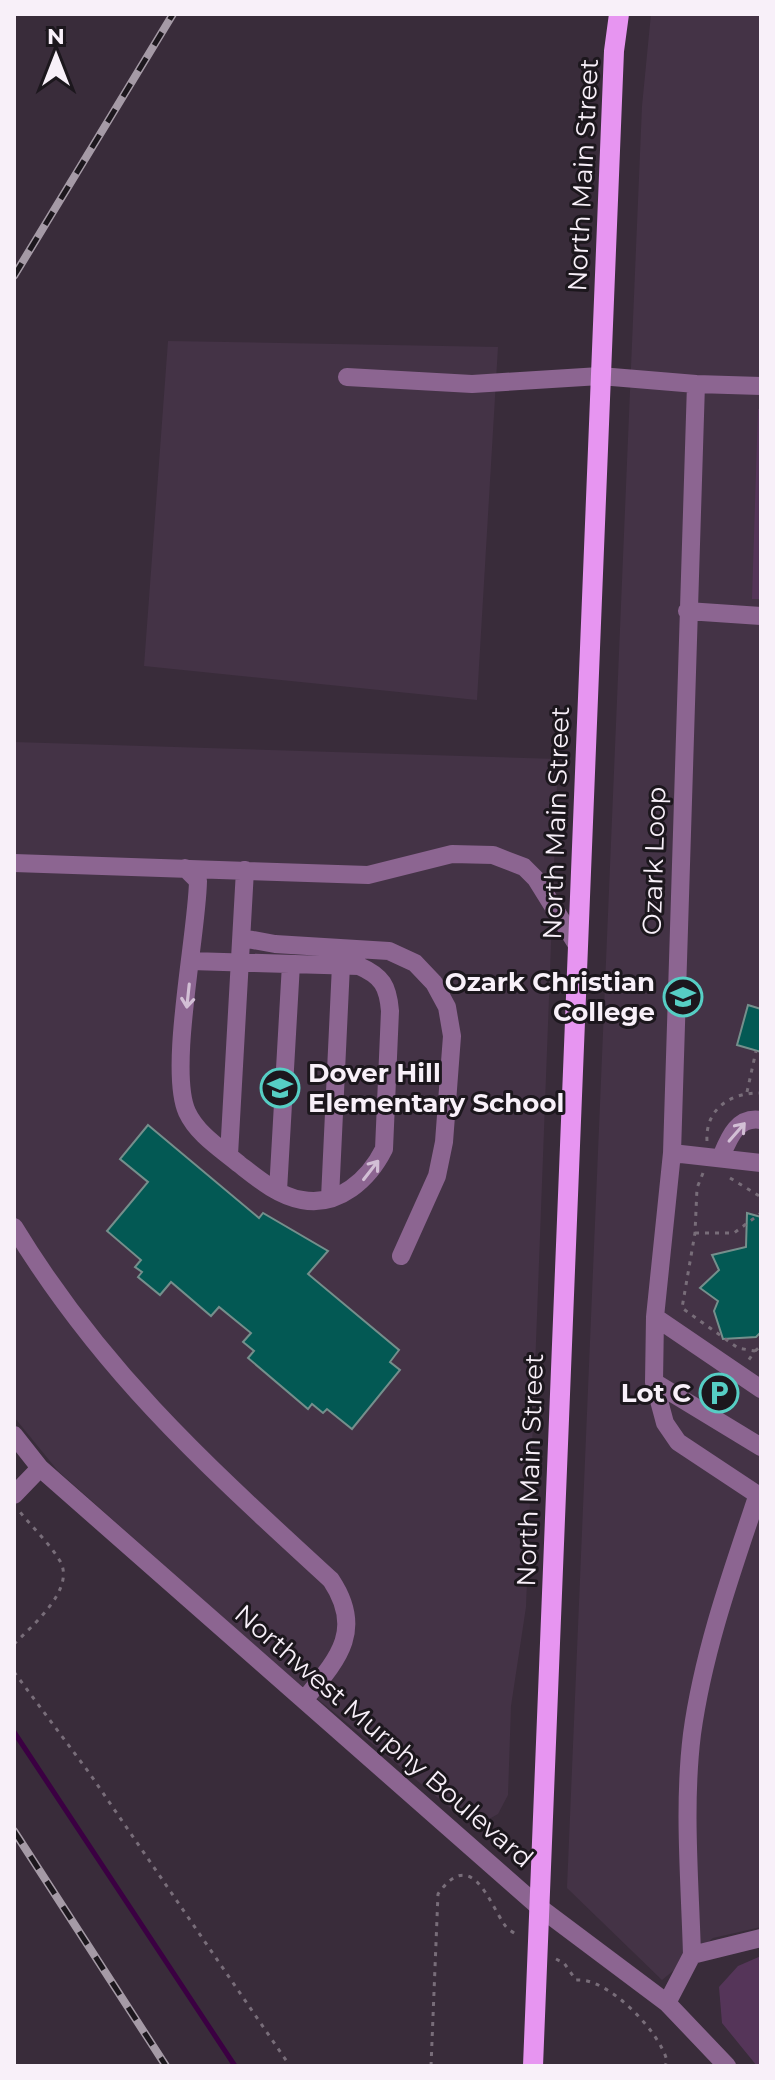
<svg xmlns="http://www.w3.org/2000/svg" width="775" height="2080" font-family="Montserrat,sans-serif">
<rect width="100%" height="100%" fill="#392c3a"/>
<path fill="#443346" d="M651,14H761V1927L713,1938L662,1980L567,1888L642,106Z
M168,341L498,347L477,700L144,666Z
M14,742L558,759L526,1607L511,1706L508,1795L498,1814L489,1819L454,1811L274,1663L58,1471L14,1417Z"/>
<path fill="#553559" d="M758,409H761V599H752Z
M761,1956V2066H757L722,2023L719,1987L738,1966Z"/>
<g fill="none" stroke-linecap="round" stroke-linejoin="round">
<path stroke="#3b0042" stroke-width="5" d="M14,1732L235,2066"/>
</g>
<path fill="#035954" stroke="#758f8c" stroke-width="2" d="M748,1005L761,1009V1052L737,1045Z
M148,1125L259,1218L263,1213L328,1251L308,1274L399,1350L390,1362L400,1370L352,1429L327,1409L323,1413L312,1404L308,1409L248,1358L254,1351L243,1342L251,1333L219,1307L211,1316L171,1282L160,1295L138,1277L142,1272L135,1267L141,1260L107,1231L148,1182L120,1159Z
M747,1213L761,1217V1332L756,1337L723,1339L714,1311L718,1301L700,1288L719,1270L712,1255L746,1247Z"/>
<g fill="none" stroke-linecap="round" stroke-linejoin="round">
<path stroke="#786d79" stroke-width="3" stroke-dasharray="4 6" stroke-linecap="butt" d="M747,1092L756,1051
M707,1141C705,1109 731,1092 761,1093
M703,1173L697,1188L695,1233L682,1308L738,1348L755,1351L748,1361
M730,1178L761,1197
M695,1233H734L761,1213
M755,1351L761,1346
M14,1644C32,1626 76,1589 60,1561C50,1544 33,1528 20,1512
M14,1672L90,1774L290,2066
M556,1959L564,1963L576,1980C608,1977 660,2032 667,2061L665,2066
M431,2066L438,1894C471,1847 488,1900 504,1924C507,1929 514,1933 519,1936"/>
<path stroke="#8c6591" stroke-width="18" d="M347,377L472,384L600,376L696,384
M761,386L696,384L672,1153L655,1317L654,1382L665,1423L678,1442L761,1497
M687,611L761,616
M14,863L368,875L452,854L493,855L524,867L536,879L577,945
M185,868L198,881C197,935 168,1070 187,1112C197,1134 221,1149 239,1164C257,1178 278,1196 302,1200C339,1207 369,1179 384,1149L390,1011C388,986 382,976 359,966L191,961
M242,938L275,944L389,951L415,963L434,983L447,1007L452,1036L444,1142L437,1176L401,1256
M672,1153L761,1163
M229,1155L245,870
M721,1157C729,1138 737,1116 761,1120
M278,1191L291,964
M330,1198L341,965
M14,1227C103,1373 207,1466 331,1580C365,1631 337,1660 304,1700
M655,1317L761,1389
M654,1382L761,1447
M14,1435L40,1468L539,1907L667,2003L727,2066
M14,1495L40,1468
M692,1955C690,1882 683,1807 692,1734C703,1653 731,1574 757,1497
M667,2003L692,1955L761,1938"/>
<path stroke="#e795f1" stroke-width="20" d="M533,2066L614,51L619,14"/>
<g stroke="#a59aa6" stroke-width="8">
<path id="rail" d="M14,276L173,14
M14,1831L166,2066"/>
</g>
<use href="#rail" stroke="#1c171d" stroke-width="5" stroke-dasharray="15" stroke-linecap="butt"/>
</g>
<defs><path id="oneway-shaft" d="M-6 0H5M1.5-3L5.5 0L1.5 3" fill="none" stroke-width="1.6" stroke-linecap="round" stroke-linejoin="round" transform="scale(2)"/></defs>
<g stroke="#d2bfd5">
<use href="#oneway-shaft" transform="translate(188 996) rotate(96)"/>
<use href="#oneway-shaft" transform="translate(737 1132) rotate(-49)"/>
<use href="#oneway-shaft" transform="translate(371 1170) rotate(-52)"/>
</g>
<defs>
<g id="university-ring" transform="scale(2)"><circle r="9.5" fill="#1c171d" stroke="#56cec4" stroke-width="1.5"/><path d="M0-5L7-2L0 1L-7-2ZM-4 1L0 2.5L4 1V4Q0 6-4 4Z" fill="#56cec4"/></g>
<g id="school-ring" transform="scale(2)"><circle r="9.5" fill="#1c171d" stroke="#56cec4" stroke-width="1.5"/><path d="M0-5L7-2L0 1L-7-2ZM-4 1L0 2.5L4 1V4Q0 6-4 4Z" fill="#56cec4"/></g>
<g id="parking-ring" transform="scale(2)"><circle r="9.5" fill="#1c171d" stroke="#56cec4" stroke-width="1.5"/><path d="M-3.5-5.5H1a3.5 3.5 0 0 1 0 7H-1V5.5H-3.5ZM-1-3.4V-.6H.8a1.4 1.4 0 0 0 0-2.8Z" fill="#56cec4"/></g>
</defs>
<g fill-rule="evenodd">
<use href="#university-ring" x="683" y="997"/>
<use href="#school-ring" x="280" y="1088"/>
<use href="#parking-ring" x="719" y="1393"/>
</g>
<g text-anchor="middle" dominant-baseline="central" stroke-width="6" stroke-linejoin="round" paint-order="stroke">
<g font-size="26" fill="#f8f0f9" stroke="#1c171d">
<text transform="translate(583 175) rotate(-87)">North Main Street</text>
<text transform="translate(556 823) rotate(-88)">North Main Street</text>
<text transform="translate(654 861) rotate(-88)">Ozark Loop</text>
<text transform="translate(530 1470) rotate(-88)">North Main Street</text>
<text transform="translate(384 1736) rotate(41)">Northwest Murphy Boulevard</text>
</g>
<g font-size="26" font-weight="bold" fill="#f8f0f9" stroke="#1c171d" text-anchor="end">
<text x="655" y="982">Ozark Christian<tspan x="655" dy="30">College</tspan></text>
<text x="308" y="1073" text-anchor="start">Dover Hill<tspan x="308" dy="30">Elementary School</tspan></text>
<text x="691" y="1393">Lot C</text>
</g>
</g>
<rect width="775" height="2080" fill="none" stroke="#f8f0f9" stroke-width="32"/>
<g transform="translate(56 56)" stroke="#1c171d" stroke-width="6" paint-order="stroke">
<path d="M0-6L14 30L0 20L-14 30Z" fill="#f8f0f9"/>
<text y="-12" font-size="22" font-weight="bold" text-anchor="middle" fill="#f8f0f9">N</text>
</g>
</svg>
